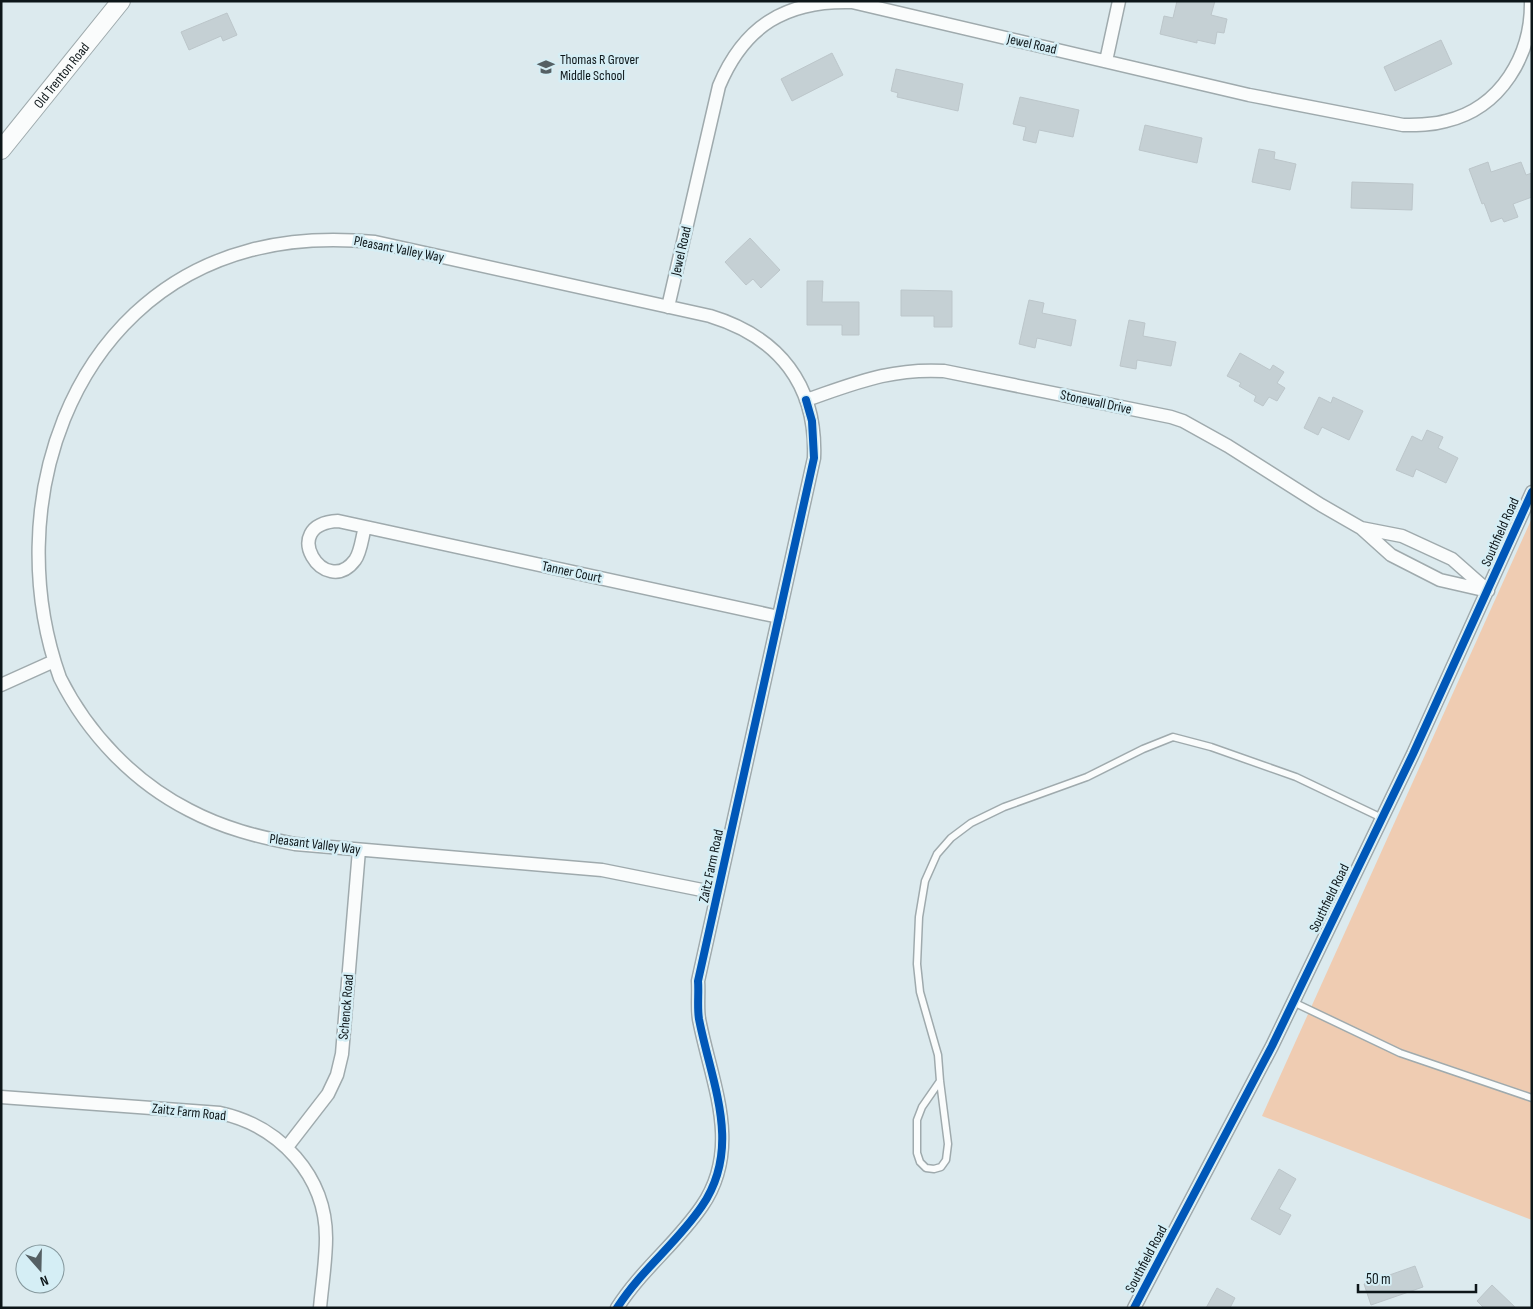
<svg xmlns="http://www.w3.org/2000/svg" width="1533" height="1309" font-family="'Sofia Sans Condensed',sans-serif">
<rect width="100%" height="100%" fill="#dceaee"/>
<path fill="#efccb2" d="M1532,518V1220L1262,1116Z"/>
<path fill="#c5d0d4" stroke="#bcc6ca" d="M1177,1H1215L1211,15L1227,19L1224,33L1217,32L1215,44L1197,40V43L1160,34L1164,16L1173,18Z
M227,13L237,35L223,41L221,36L189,50L181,32Z
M1441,40L1452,64L1395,91L1384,67Z
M832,53L843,75L792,101L781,79Z
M896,69L963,84L958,111L897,97L898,93L891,91Z
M1020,97L1079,110L1073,137L1039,130L1036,143L1023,140L1026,127L1013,124Z
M1145,125L1202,138L1197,163L1139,150Z
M1259,149L1275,152L1274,159L1296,164L1290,190L1252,182Z
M1488,162L1491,172L1521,162L1526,175L1532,173V197L1513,204L1518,217L1504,222L1502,218L1491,222L1484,203L1482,204L1469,169Z
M1352,182L1413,184L1412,210L1351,208Z
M750,238L780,270L761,288L753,279L746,285L725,262Z
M807,281H823L822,302H859V335H842V325H807Z
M901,290L952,291V327H934V316H901Z
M1029,300L1044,303L1042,313L1076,320L1071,346L1037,338L1035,348L1019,344Z
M1129,320L1145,323L1143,336L1176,342L1171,366L1137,360L1136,369L1120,366Z
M1240,353L1270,370L1273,365L1284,372L1277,383L1285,388L1277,401L1269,397L1263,406L1254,401L1256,396L1239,386L1241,383L1227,376Z
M1319,397L1331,403L1333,397L1363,411L1349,440L1322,427L1318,435L1304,428Z
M1427,430L1443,437L1438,448L1458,458L1446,483L1416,469L1413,477L1396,470L1412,436L1422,441Z
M1279,1169L1296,1179L1279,1209L1291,1215L1280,1235L1251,1219Z
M1415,1266L1423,1287L1371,1305L1364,1284Z
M1492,1285L1516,1308H1484L1477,1301Z
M1217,1288L1235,1298L1230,1308H1206Z"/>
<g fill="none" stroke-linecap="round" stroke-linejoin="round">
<g stroke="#9faaad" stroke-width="9">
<path id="lane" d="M1293,1002L1400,1053L1532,1098
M940,1081L922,1107L917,1120V1153L920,1162L926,1168L934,1169L941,1167L946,1160L948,1144L940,1081L938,1055L920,992L917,964L919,917L925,881L937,854L951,838L971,823L1004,807L1087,777L1143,749L1173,737L1211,747L1296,777L1382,818"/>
</g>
<g stroke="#9faaad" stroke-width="15">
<path id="street" d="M1106,61L1119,1
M668,307L719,86C744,26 786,0 852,2L1249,95L1403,125C1418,125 1432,125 1446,121C1501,108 1532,55 1531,1
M806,400C856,383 890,368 944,371L1171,417L1183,421L1228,446L1321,505L1361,528L1391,555L1440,580L1488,591
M365,527C362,537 361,552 355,560C325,600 277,524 338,521L779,617
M1361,528L1402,536L1452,559L1486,589
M1,685L52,662
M1,1097L220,1113C280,1126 326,1176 326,1238C326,1261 322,1285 320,1308
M287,1147L328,1094L337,1075L342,1054L359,850
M617,1308C641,1270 677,1243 702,1206C743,1146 711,1082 699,1019C697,1007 699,993 698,981L814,458C817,385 779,337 710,316L375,242C333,238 292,239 251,250C67,298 0,510 60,678C88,734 134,782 189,810C223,828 258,837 295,844L602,870L717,893
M1134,1308L1272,1046L1413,754L1532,492"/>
</g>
<g stroke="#9faaad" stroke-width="20">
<g id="secondary">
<path id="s1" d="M1,150L121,1"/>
</g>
</g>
<use href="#lane" stroke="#fafcfc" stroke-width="6"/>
<use href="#street" stroke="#fafcfc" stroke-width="12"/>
<use href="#secondary" stroke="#fafcfc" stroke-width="18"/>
<g stroke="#d5eef5" stroke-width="11">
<path id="cycleway" d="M617,1308C641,1270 677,1243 702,1206C743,1146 711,1082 699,1019C697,1007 699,993 698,981L814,458L812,421L806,400
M1134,1308L1272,1046L1413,754L1532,492"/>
</g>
<use href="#cycleway" stroke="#0057b8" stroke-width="8"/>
</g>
<defs>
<g id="school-bare" transform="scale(1.35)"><path d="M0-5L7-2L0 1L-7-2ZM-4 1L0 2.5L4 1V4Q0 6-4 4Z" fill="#556064" stroke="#d5eef5" stroke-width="2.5" paint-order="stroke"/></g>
</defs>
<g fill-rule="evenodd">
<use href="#school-bare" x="546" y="67"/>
</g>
<g text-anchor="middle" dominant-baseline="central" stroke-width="5" stroke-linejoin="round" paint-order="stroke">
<g font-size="14" fill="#0d1619" stroke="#d5eef5">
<text transform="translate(1032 44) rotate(13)">Jewel Road</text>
<text stroke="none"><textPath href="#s1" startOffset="96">Old Trenton Road</textPath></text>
<text transform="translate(399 249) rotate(11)">Pleasant Valley Way</text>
<text transform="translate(681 251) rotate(-77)">Jewel Road</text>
<text transform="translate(1096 402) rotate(12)">Stonewall Drive</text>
<text transform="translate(1500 532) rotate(-66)">Southfield Road</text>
<text transform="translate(572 572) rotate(12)">Tanner Court</text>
<text transform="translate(315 844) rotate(7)">Pleasant Valley Way</text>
<text transform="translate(711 866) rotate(-78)">Zaitz Farm Road</text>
<text transform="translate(1329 898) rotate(-64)">Southfield Road</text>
<text transform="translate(346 1007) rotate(-85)">Schenck Road</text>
<text transform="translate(189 1112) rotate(6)">Zaitz Farm Road</text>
<text transform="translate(1146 1259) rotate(-62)">Southfield Road</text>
</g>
<g font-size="14" fill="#0d1619" stroke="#d5eef5" text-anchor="start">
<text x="560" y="59">Thomas R Grover<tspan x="560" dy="16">Middle School</tspan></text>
</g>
</g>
<rect width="1533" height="1309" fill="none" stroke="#0d1619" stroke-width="5"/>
<g transform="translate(40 1269) rotate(160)"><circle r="24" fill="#d5eef5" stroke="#85989d"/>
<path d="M0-4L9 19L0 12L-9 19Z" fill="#556064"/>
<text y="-8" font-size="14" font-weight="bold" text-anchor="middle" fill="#0d1619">N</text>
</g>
<path d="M1358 1284v8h118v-8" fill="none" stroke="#0d1619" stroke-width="2.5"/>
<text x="1366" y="1284" font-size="15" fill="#0d1619" stroke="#d5eef5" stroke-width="4" paint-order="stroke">50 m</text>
</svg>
